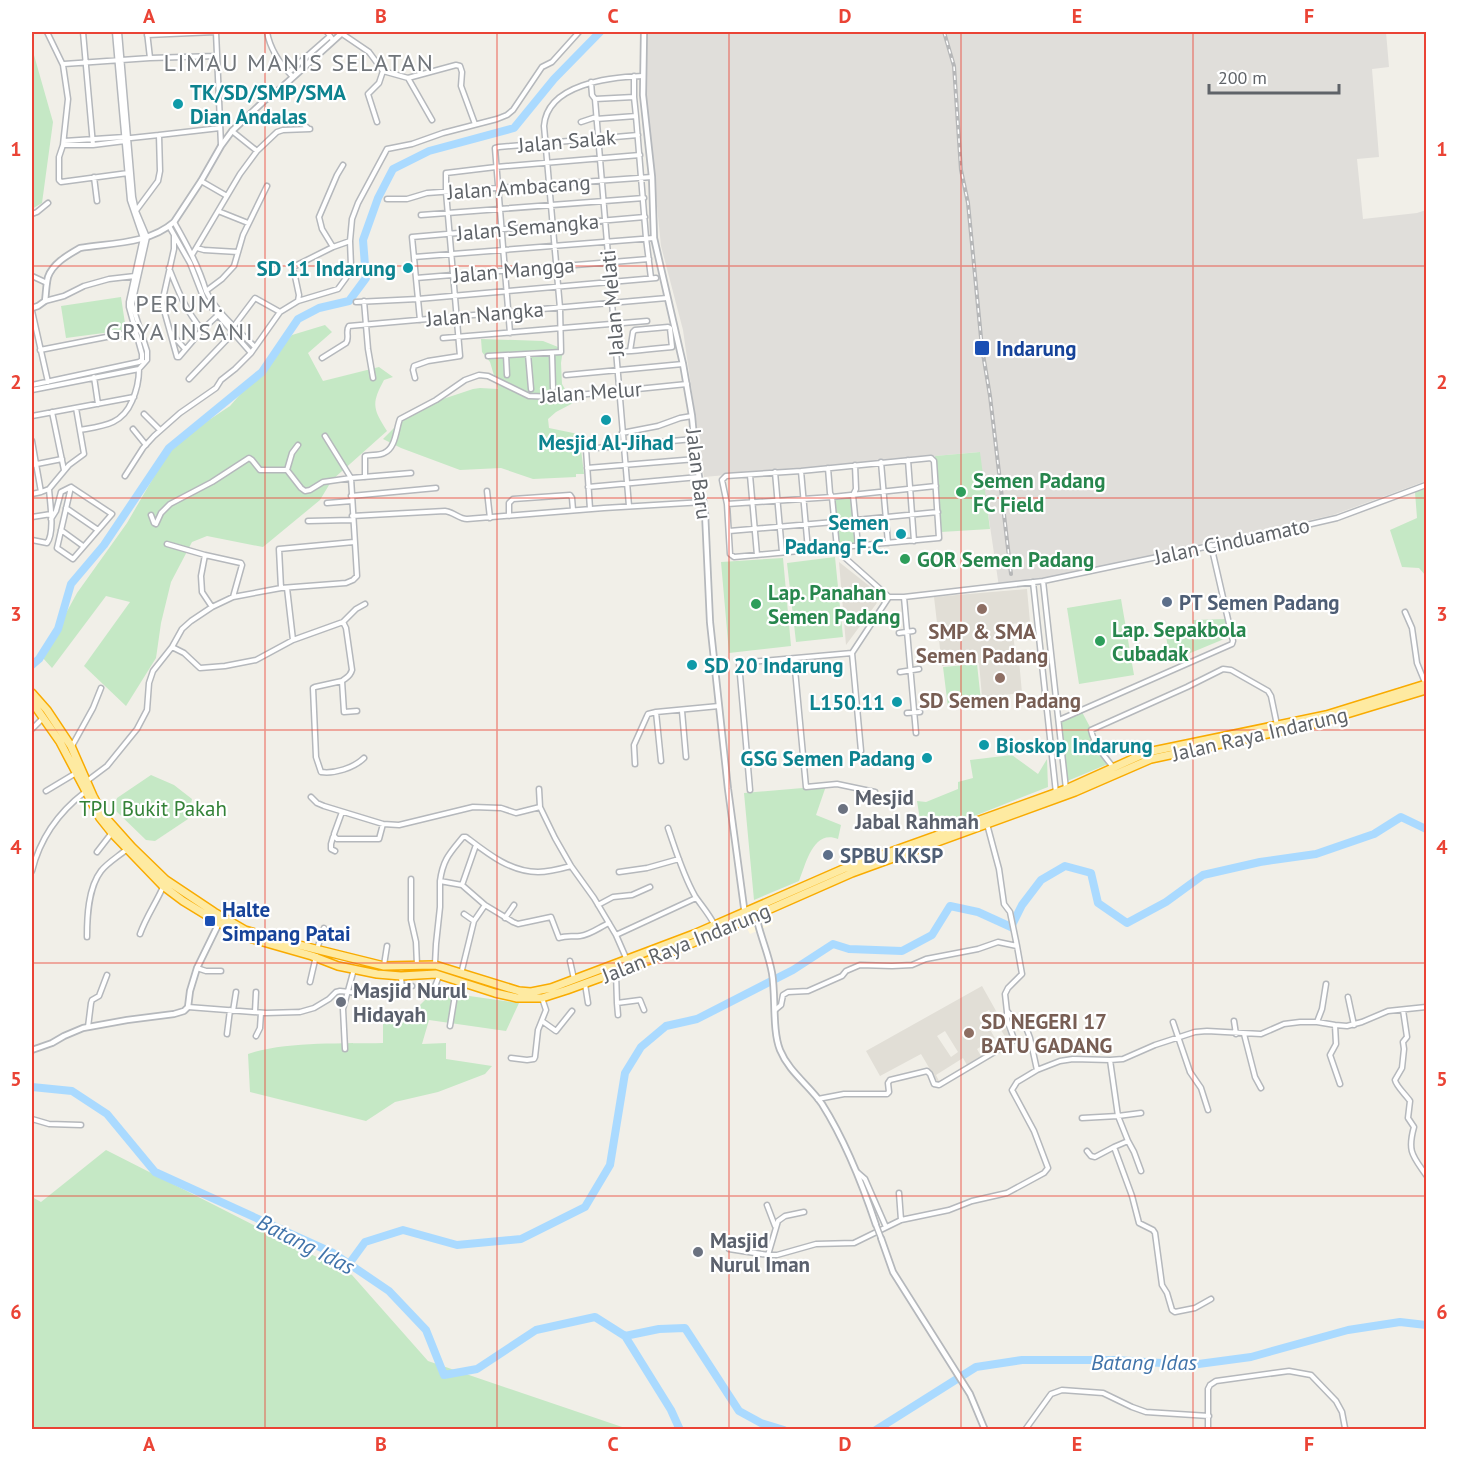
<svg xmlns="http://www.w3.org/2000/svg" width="1458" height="1461" font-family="'PT Sans',sans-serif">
<rect width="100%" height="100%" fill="#f1efe8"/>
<path fill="#fef7e0" d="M767,912L773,924L750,934L744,923Z"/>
<path fill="#e0deda" d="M647,32H1386L1389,67L1372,69L1379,157L1357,159L1363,219L1417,213L1426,210V481L1333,515L1041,580L999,587L979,452L704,477L683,330L661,246L644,77Z"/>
<path fill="#e1ded6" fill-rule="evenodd" d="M839,562L882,596L846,645Z
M1027,589L1030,622L1012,624L1016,660H1019L1022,693L982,697L979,663L942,666L934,597Z
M982,986L1013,1041L938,1083L921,1054L880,1076L866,1051ZM989,1010L1007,1040L981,1056L977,1049L995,1038L981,1015ZM945,1031L958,1052L951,1057L937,1036ZM963,1058L967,1065L939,1081L936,1075Z"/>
<path fill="#c5e8c5" d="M32,48L53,122L42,203L32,209Z
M121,297L126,330L66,338L61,306Z
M325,325L332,332L308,353L323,381L379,367L393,377L384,380C371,404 373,409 387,431L332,480L320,500L263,547L207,536L192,542L171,582L161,623L156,658L126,706L84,666L130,602L106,596L52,668L42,657L77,593L127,523L173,444L230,406L292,335Z
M481,339L543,341L563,349L561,363L562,384L573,403L556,412L548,419L549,428L583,435L581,449L584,474H576V477L533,479L501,468L460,470L401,448L383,439L413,409L473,389L480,388L498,389L490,362L482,352Z
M980,452L990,529L941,532L935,456Z
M1426,489V576L1419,568L1402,567L1390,530L1417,518L1415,492Z
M852,497L856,543L855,544L839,545L835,498Z
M835,557L843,637L796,642L787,563Z
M783,558L791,646L729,653L721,562Z
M1121,599L1134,675L1079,684L1067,608Z
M1226,619L1229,637L1171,661L1166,637L1192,634L1194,627L1193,620Z
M977,664L981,701L948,707L943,667Z
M1082,712L1090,727L1089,730L1093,743L1108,764L1065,782L1058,722Z
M1012,755L1038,774L1047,759L1048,787L944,828L940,817L920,820L917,801L926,802L958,789V782L973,778L970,760Z
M151,775L174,785L192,799L188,819L155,841L146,840L114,809L117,798Z
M826,786L816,815L841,825L838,839C813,829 806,864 799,881L754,900L744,793Z
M434,991L519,1003L506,1031L429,1020L422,1044L446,1043V1059L492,1066L485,1074L438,1092L395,1102L366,1121L250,1092L248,1054C286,1041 342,1044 383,1043V1023L409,1016Z
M106,1150L352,1275L428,1361L628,1429H32V1197L41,1202Z"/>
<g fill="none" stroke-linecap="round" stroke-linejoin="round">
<path stroke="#aadaff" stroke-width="8" d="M32,665L39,659L58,629L71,584L104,545L169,448L262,372L298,319L319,308L349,301L366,278L363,240L378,198L393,169L429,151L514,128L554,79L600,32
M32,1087L72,1091L107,1114L155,1172L333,1253L389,1291L426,1330L444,1375L477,1369L536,1330L595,1317L625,1336L671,1410L680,1430
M349,1264L365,1242L403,1230L457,1245L521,1239L585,1207L610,1165L625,1073L641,1047L666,1026L697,1019L793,970L833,944L849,949L902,951L932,935L950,906L978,912L1011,927L1022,905L1041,880L1065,866L1091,873L1098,903L1127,923L1166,902L1203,875L1260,862L1316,854L1374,834L1401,817L1426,829
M625,1336L659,1329L685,1328L739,1411L761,1423L784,1430
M876,1430L976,1367L1022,1360H1116L1191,1365L1251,1357L1348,1330L1400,1322L1426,1325"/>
<g stroke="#b5b8bc" stroke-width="7">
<path id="minor" d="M47,32L63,65L68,99L63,145L59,157V180L61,182L128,173
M83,32L93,145
M147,32L150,58
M216,32L221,145
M267,32C270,49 281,65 293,77
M327,32L333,40
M341,33L369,52L383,71L379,83L368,94L377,122
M147,35L215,32
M64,64L150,58L216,56
M383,71L408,78L456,65L460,66L462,72L461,86L475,124
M289,72L330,36
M634,76V97L636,116L646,238L651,278
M408,78L432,120
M591,82L592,95L595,99L629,506
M595,99L634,97
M292,115L309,129
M596,119L636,116
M581,122L596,117
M232,131L257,151
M159,135L220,128
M64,141L125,137L131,138L159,135L160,171L158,181L135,212
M63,145H93L125,141
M94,177L97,201
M201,181L227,196
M387,199H407L427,193L652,177
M218,211L248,223
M32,214L37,212L48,203
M421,215L644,198
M174,222C187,245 199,267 206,291
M169,226L190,263L204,299L251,353
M174,235V249L162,303L177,357H179L202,330L218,315
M333,247L322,229L319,217L337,175L343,165
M197,248L204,250L238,252
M192,255L240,174L257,151L277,132L283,130L310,129
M414,257L654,238
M169,268C179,293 185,309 202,330
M32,276L47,283
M416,278L649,259
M45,301L64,296L84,286L109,279L135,276
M298,301L299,295L293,267L333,247L350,241
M364,301L368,349L373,378
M356,302L418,299L656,278
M32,311L48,382
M420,320L412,237L645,217
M234,326L255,298L280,312
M171,333L185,349
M510,333L495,148L499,147L638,135
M443,338L647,321
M255,347C238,330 217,313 206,291L222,279L234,266L243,235L267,186
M40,350L137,331
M616,352C635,351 653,349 672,347L670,328L668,327L635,330L633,332L630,351
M552,353L553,388
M528,354L531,389
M506,355L507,375
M488,356L561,352L560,308L544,126C547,84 610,77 643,76
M322,358L346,343C350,338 345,331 349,326L667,298
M566,375L683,364
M94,377L98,404
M415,378L413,370L414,366L428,361L460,356L446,192V173L496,167L640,155
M189,379L233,333
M32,385L139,362L142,360V354L129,307V302L143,238L130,200L115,32
M32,390L139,369L147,360V351L132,304L147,237L136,211L133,197L119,32
M52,412L64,470
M144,414L160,430
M32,416L134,397
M133,429L146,445
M80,430C103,426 122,425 132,401C137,390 139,381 139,369
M622,433L658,426L680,418L692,416
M32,441L41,492L32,494
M931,458L934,461L939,538L734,557L730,554L727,504L722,480L726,476L801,471Z
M908,460L914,541
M881,462L888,543
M32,465L62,459
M855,465L856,489L853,495L858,546
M587,468L696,459
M828,468L830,493L832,497L936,486
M287,470L292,453L298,445
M801,471L808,550
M775,472L782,552
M750,475L757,555
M125,476L143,448L154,436L180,413L216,388L221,380L235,369L251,353L280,312L298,301L338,289L346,278L351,266L350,241L352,219L358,203L387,149L412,144L443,133L497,119L507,115L513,110L542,67L552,62L579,32
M365,477V456C370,454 379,456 384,453C396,448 396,429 400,419L436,400L465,380L479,375L488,376L529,396L558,397L687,384
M71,487L112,514L73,559L57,548Z
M588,487L699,477
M487,491L490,518
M41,492L49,489L69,465L84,454L76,408
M351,496L436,488
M327,503L352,501
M727,504L832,497L837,548
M66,508L98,530
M590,509L586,449L693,439
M151,515L154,523L156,524L161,513L170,504L212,482L249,458L252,460L260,470H287L301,488L305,491L310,490L323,482L351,478L325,436
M352,516L445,511C454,512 459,519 467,519L604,508L704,502
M509,516V503L513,499L570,495L572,498L573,510
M32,517L51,514
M51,519L56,511L61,492L71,487
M856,520L938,512
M308,521L352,520
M61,530L83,546
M729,531L834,522
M32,540L47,543C55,533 50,503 49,489
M167,544L205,555
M842,547L843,556L889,597
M1043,581L1066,789
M1033,582L1056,793
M281,588L279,549L354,542
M287,588L293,640
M889,597H904L1043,581L1272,533L1337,518L1426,485
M904,597L916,733
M212,607L202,592L201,576L205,555L241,563L242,565L233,597
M1405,612L1412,628L1417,663L1426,685
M343,622L346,628L352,670C350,677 347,677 342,681L344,712L357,711
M899,633L913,631
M172,647L184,653L200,668L225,666L256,660L293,640L343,622L356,609L365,604
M794,659L806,787L837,784L875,792
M900,672L919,669
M342,681L315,687L313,688L316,757L321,772C334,774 354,768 364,758
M682,711L686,757
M907,713L920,712
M1059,720L1232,644L1233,641L1230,628L1211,545
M32,729L43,718
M72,746L93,708L101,688
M861,751L852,653L889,597
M661,761L656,712L719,706
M635,764L634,745L647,716L648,714L656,712
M1113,767C1104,756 1094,744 1091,730L1187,687L1223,669L1231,670L1268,691L1271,696L1277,725
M87,781L107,766L137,729L147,710L149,683L153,671L172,647L182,629L191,621L212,607L233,597L281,588L346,583L353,580L357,576L351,478L411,473
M539,789L540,807L555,838L571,866L594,898L616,935L630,967
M750,790L739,663L852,653
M46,791L76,773
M311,797L317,803L324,806L383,824L399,825L473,807L501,808L516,813L540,807
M342,812L334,834V836L337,839H379L383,824
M668,828C676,851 683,875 695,896C701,905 709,914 714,924
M333,837L331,844V849L335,851
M97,852L111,834
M32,871C40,838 59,812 85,792
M619,872L647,868L679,859
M411,879V920L416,942L417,965
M440,881C443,859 450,853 463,837H466C487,853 510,872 538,872C549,872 560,869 571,866
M462,885L476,845
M598,905L613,897L632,895L650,887
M464,914L474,921
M505,918L514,905
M140,934C146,917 156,903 163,887
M616,935L696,898
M87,937C87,917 88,888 101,871C107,863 119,856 127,849
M317,949L324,928
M570,961L574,979
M435,964L436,944L440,907V881L462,885L485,905L513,922L518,924L551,917L559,938C567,935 573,937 580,936C590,935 600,927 609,923
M384,965L387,946
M197,968L206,971H221
M616,973L617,1003L640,1000L644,1010
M461,974L474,921L485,905
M439,976L434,989L455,995L450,1026
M310,982L316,956
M585,984L588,1003
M402,986H412
M398,993L402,991L401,976
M1348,997L1354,1025
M617,1003L618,1015
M188,1007L266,1013L300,1012L314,1008L329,999L336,992L340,991L378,995
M775,1010L781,1005L783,995L788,992L808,991L842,976L846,971L860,965L892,966L912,965L926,959L978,949L998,942L1017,946L1010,912L1004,904L999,869L987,824
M1403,1010L1407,1037L1403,1042L1404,1049L1402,1068L1395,1080C1396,1086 1406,1095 1410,1101L1408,1118L1414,1127C1407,1152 1413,1156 1426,1175
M233,1011L236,992
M255,1012L256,992
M1008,1012L1013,1019L1023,1024L1027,1030L1030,1038L1037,1070
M542,1021L556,1031L572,1011
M1234,1021L1236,1034
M1173,1022L1190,1072L1201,1088L1208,1110
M1317,1022L1322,1009L1326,984
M1335,1025L1336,1044L1330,1055L1340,1084
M88,1027L91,1003L92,1000L99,996L107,975
M227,1034L230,1010
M1244,1034L1255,1077L1261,1088
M256,1036L260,1028L261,1013
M345,1049L343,1009L354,969
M511,1058L527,1060L534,1059L535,1057L538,1030L546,1010L542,998
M1110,1060L1118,1116L1128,1141L1114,1147L1132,1196L1139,1223L1153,1230L1155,1233L1162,1285L1167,1293L1172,1310L1175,1312L1195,1308L1211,1299
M818,1099L844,1094H887L889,1092L888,1083L890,1080L927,1071L930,1074L934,1084L939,1085L1013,1041L1014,1039L1007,1020V1012L1005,994L1008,988L1022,974L1017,946
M1082,1118L1118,1116L1141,1113
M32,1119L49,1124L81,1125
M1128,1141L1134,1152L1141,1171
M1087,1151L1091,1156L1095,1157L1114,1147
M857,1172L865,1179L886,1227
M899,1193L901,1220
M767,1205L775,1226
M729,1249L768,1255H777L816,1244L854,1243L901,1220L949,1210L972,1201L1007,1193L1044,1173L1048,1168L1034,1131L1012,1090L1017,1082L1037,1070L1060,1061L1073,1059L1110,1060L1123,1059L1155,1045L1195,1032L1207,1031L1261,1034L1284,1024L1300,1022H1317L1335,1025L1347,1026L1362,1022L1388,1011L1426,1007
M768,1255L778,1221L785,1216L804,1212
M1025,1430L1051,1394L1062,1390L1103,1393L1132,1407L1146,1412L1209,1416
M1208,1430V1389L1210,1385L1216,1381L1289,1371L1311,1375L1336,1401L1342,1412L1345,1428L1344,1430"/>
</g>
<g stroke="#b5b8bc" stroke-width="8">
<path id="tertiary" d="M644,32L643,95L652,177L654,238L683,364L692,416L696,459L705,512L710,622L728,789L745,915
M32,308L38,306L45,301C46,294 46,285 48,277C53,263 68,255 80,248C111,243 149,244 174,222L201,181L221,146L232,131L265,100L280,89L343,32
M758,924C762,940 769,956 772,973C776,996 772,1030 780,1050C789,1072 809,1085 822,1104C846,1142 862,1183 876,1225
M32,1050L52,1043L64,1036L83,1028L127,1020L174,1014L184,1011L188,1007L190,991L197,968L219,923
M881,1238L893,1272L970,1394L985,1430"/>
</g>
<g stroke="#f9ab00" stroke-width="10">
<path id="trunk" d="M32,693L47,710L71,746L93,796L101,811L107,819L132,847L166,880L214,912L245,930L283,941L384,966L435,965L519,991L531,992L551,988L694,934L843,869L1066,789L1148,752L1326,715L1426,684
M32,702L60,742L100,818L112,833L163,886L183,901L219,923L244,936L256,940L312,956L338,966L377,974L401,976L436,974L495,993L517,998H542L567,990L666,954L695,942L852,873L1075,792L1151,759L1314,724L1426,690"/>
</g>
<use href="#minor" stroke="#fff" stroke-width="4"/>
<use href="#tertiary" stroke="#fff" stroke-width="4.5"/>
<use href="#trunk" stroke="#feeaa1" stroke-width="7"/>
<g stroke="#b6b7b8" stroke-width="4">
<path id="rail" d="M944,32L954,66L961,170L968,203L982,348L990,396L1011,574"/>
</g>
<use href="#rail" stroke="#fff" stroke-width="1.5" stroke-dasharray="4.5" stroke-linecap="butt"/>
<g stroke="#b5b8bc" stroke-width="7" stroke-linecap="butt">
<path id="minor-bridge" d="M876,1225L881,1238"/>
</g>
<use href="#minor-bridge" stroke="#fff" stroke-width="4"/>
</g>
<path fill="none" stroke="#ea4335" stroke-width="1.5" stroke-opacity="0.55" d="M265,32V1430M497,32V1430M729,32V1430M961,32V1430M1193,32V1430M32,266H1426M32,498H1426M32,730H1426M32,963H1426M32,1196H1426"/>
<g fill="#0f9aa8" stroke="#fff" stroke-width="2">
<circle cx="178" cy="104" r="6"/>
<circle cx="408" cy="268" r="6"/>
<circle cx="606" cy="420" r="6"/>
<circle cx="901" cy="534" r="6"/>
<circle cx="692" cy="665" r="6"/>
<circle cx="897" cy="702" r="6"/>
<circle cx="984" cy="745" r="6"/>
<circle cx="927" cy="758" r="6"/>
</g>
<g fill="#1a4fb4" stroke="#fff" stroke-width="2">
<rect x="974" y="340" width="16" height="16" rx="3"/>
<rect x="204" y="915" width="12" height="12" rx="3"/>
</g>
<g fill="#2e9e5b" stroke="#fff" stroke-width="2">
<circle cx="961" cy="492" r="6"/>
<circle cx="905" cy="559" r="6"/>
<circle cx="756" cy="604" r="6"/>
<circle cx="1100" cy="641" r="6"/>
</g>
<g fill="#5c6f8a" stroke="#fff" stroke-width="2">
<circle cx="1167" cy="602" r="6"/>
<circle cx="828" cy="855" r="6"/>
</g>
<g fill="#8d6e63" stroke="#fff" stroke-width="2">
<circle cx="982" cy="609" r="6"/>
<circle cx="1000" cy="678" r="6"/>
<circle cx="969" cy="1033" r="6"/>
</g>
<g fill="#6b7280" stroke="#fff" stroke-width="2">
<circle cx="843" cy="809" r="6"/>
<circle cx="341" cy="1002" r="6"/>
<circle cx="698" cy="1252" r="6"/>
</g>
<g text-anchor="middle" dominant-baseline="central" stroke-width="4.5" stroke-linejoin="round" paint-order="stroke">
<g font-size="21" font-weight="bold" fill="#0d838f" stroke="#fff" text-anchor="end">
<text x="190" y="92" text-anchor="start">TK/SD/SMP/SMA<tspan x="190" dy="24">Dian Andalas</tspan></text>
<text x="396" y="268">SD 11 Indarung</text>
<text x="606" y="442" text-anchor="middle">Mesjid Al-Jihad</text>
<text x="889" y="522">Semen<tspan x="889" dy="24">Padang F.C.</tspan></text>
<text x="704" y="665" text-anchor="start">SD 20 Indarung</text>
<text x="885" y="702">L150.11</text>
<text x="996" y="745" text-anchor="start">Bioskop Indarung</text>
<text x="915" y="758">GSG Semen Padang</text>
</g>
<g font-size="21" fill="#5f6368" stroke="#fff">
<text transform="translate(567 141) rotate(-5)">Jalan Salak</text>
<text transform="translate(519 187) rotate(-4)">Jalan Ambacang</text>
<text transform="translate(528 227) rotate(-5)">Jalan Semangka</text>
<text transform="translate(514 270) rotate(-5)">Jalan Mangga</text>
<text transform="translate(612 303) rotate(-95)">Jalan Melati</text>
<text transform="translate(485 314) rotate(-5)">Jalan Nangka</text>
<text transform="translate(591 392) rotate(-4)">Jalan Melur</text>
<text transform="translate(699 474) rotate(83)">Jalan Baru</text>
<text transform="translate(1232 541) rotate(-12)">Jalan Cinduamato</text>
<text transform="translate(1260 734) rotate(-13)">Jalan Raya Indarung</text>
<text transform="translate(686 943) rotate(-22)">Jalan Raya Indarung</text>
</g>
<g font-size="21" font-weight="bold" fill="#164399" stroke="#fff" text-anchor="start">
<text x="996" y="348">Indarung</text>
<text x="222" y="909">Halte<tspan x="222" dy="24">Simpang Patai</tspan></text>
</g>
<g font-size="21" font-weight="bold" fill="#27864d" stroke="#fff" text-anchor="start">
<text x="973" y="480">Semen Padang<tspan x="973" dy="24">FC Field</tspan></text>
<text x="917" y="559">GOR Semen Padang</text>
<text x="768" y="592">Lap. Panahan<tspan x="768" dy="24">Semen Padang</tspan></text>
<text x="1112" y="629">Lap. Sepakbola<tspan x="1112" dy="24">Cubadak</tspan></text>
</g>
<g font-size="21" font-weight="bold" fill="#4e5e75" stroke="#fff" text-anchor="start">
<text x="1179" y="602">PT Semen Padang</text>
<text x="840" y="855">SPBU KKSP</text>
</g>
<g font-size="21" font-weight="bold" fill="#785e54" stroke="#fff">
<text x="982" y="631">SMP &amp; SMA<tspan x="982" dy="24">Semen Padang</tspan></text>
<text x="1000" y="700">SD Semen Padang</text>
<text x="981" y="1021" text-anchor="start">SD NEGERI 17<tspan x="981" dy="24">BATU GADANG</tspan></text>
</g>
<g font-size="21" font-weight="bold" fill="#5b616d" stroke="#fff" text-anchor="start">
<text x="855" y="797">Mesjid<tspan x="855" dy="24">Jabal Rahmah</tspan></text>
<text x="353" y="990">Masjid Nurul<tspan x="353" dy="24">Hidayah</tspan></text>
<text x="710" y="1240">Masjid<tspan x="710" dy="24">Nurul Iman</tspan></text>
</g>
<g font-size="21" fill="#348238" stroke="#fff">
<text x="153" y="808">TPU Bukit Pakah</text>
</g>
<g font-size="22" font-style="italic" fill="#4174aa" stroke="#fff">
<text transform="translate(306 1244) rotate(27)">Batang Idas</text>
<text x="1144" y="1362">Batang Idas</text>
</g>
<g font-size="24" letter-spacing="1.5" fill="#70757a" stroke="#fff">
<text x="299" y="62">LIMAU MANIS SELATAN</text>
<text x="180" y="303">PERUM.<tspan x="180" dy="28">GRYA INSANI</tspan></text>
</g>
</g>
<rect width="1458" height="1461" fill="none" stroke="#ffffff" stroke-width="66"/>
<path d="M1209 84v9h130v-9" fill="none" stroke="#5f6368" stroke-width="3"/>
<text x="1218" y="84" font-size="18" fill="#5f6368" stroke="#ffffff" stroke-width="4.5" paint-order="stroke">200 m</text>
<rect x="33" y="33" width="1392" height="1395" fill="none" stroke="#ea4335" stroke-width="2"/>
<g font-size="20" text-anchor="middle" font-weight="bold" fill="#ea4335">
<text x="149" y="23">A</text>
<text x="381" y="23">B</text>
<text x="613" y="23">C</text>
<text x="845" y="23">D</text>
<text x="1077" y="23">E</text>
<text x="1309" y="23">F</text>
<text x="16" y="156">1</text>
<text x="1442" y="156">1</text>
<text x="16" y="389">2</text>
<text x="1442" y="389">2</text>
<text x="16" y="621">3</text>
<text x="1442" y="621">3</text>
<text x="16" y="854">4</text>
<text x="1442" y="854">4</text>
<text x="16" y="1086">5</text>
<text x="1442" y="1086">5</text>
<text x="16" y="1319">6</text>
<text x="1442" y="1319">6</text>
<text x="149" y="1451">A</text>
<text x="381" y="1451">B</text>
<text x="613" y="1451">C</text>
<text x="845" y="1451">D</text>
<text x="1077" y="1451">E</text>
<text x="1309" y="1451">F</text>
</g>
</svg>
